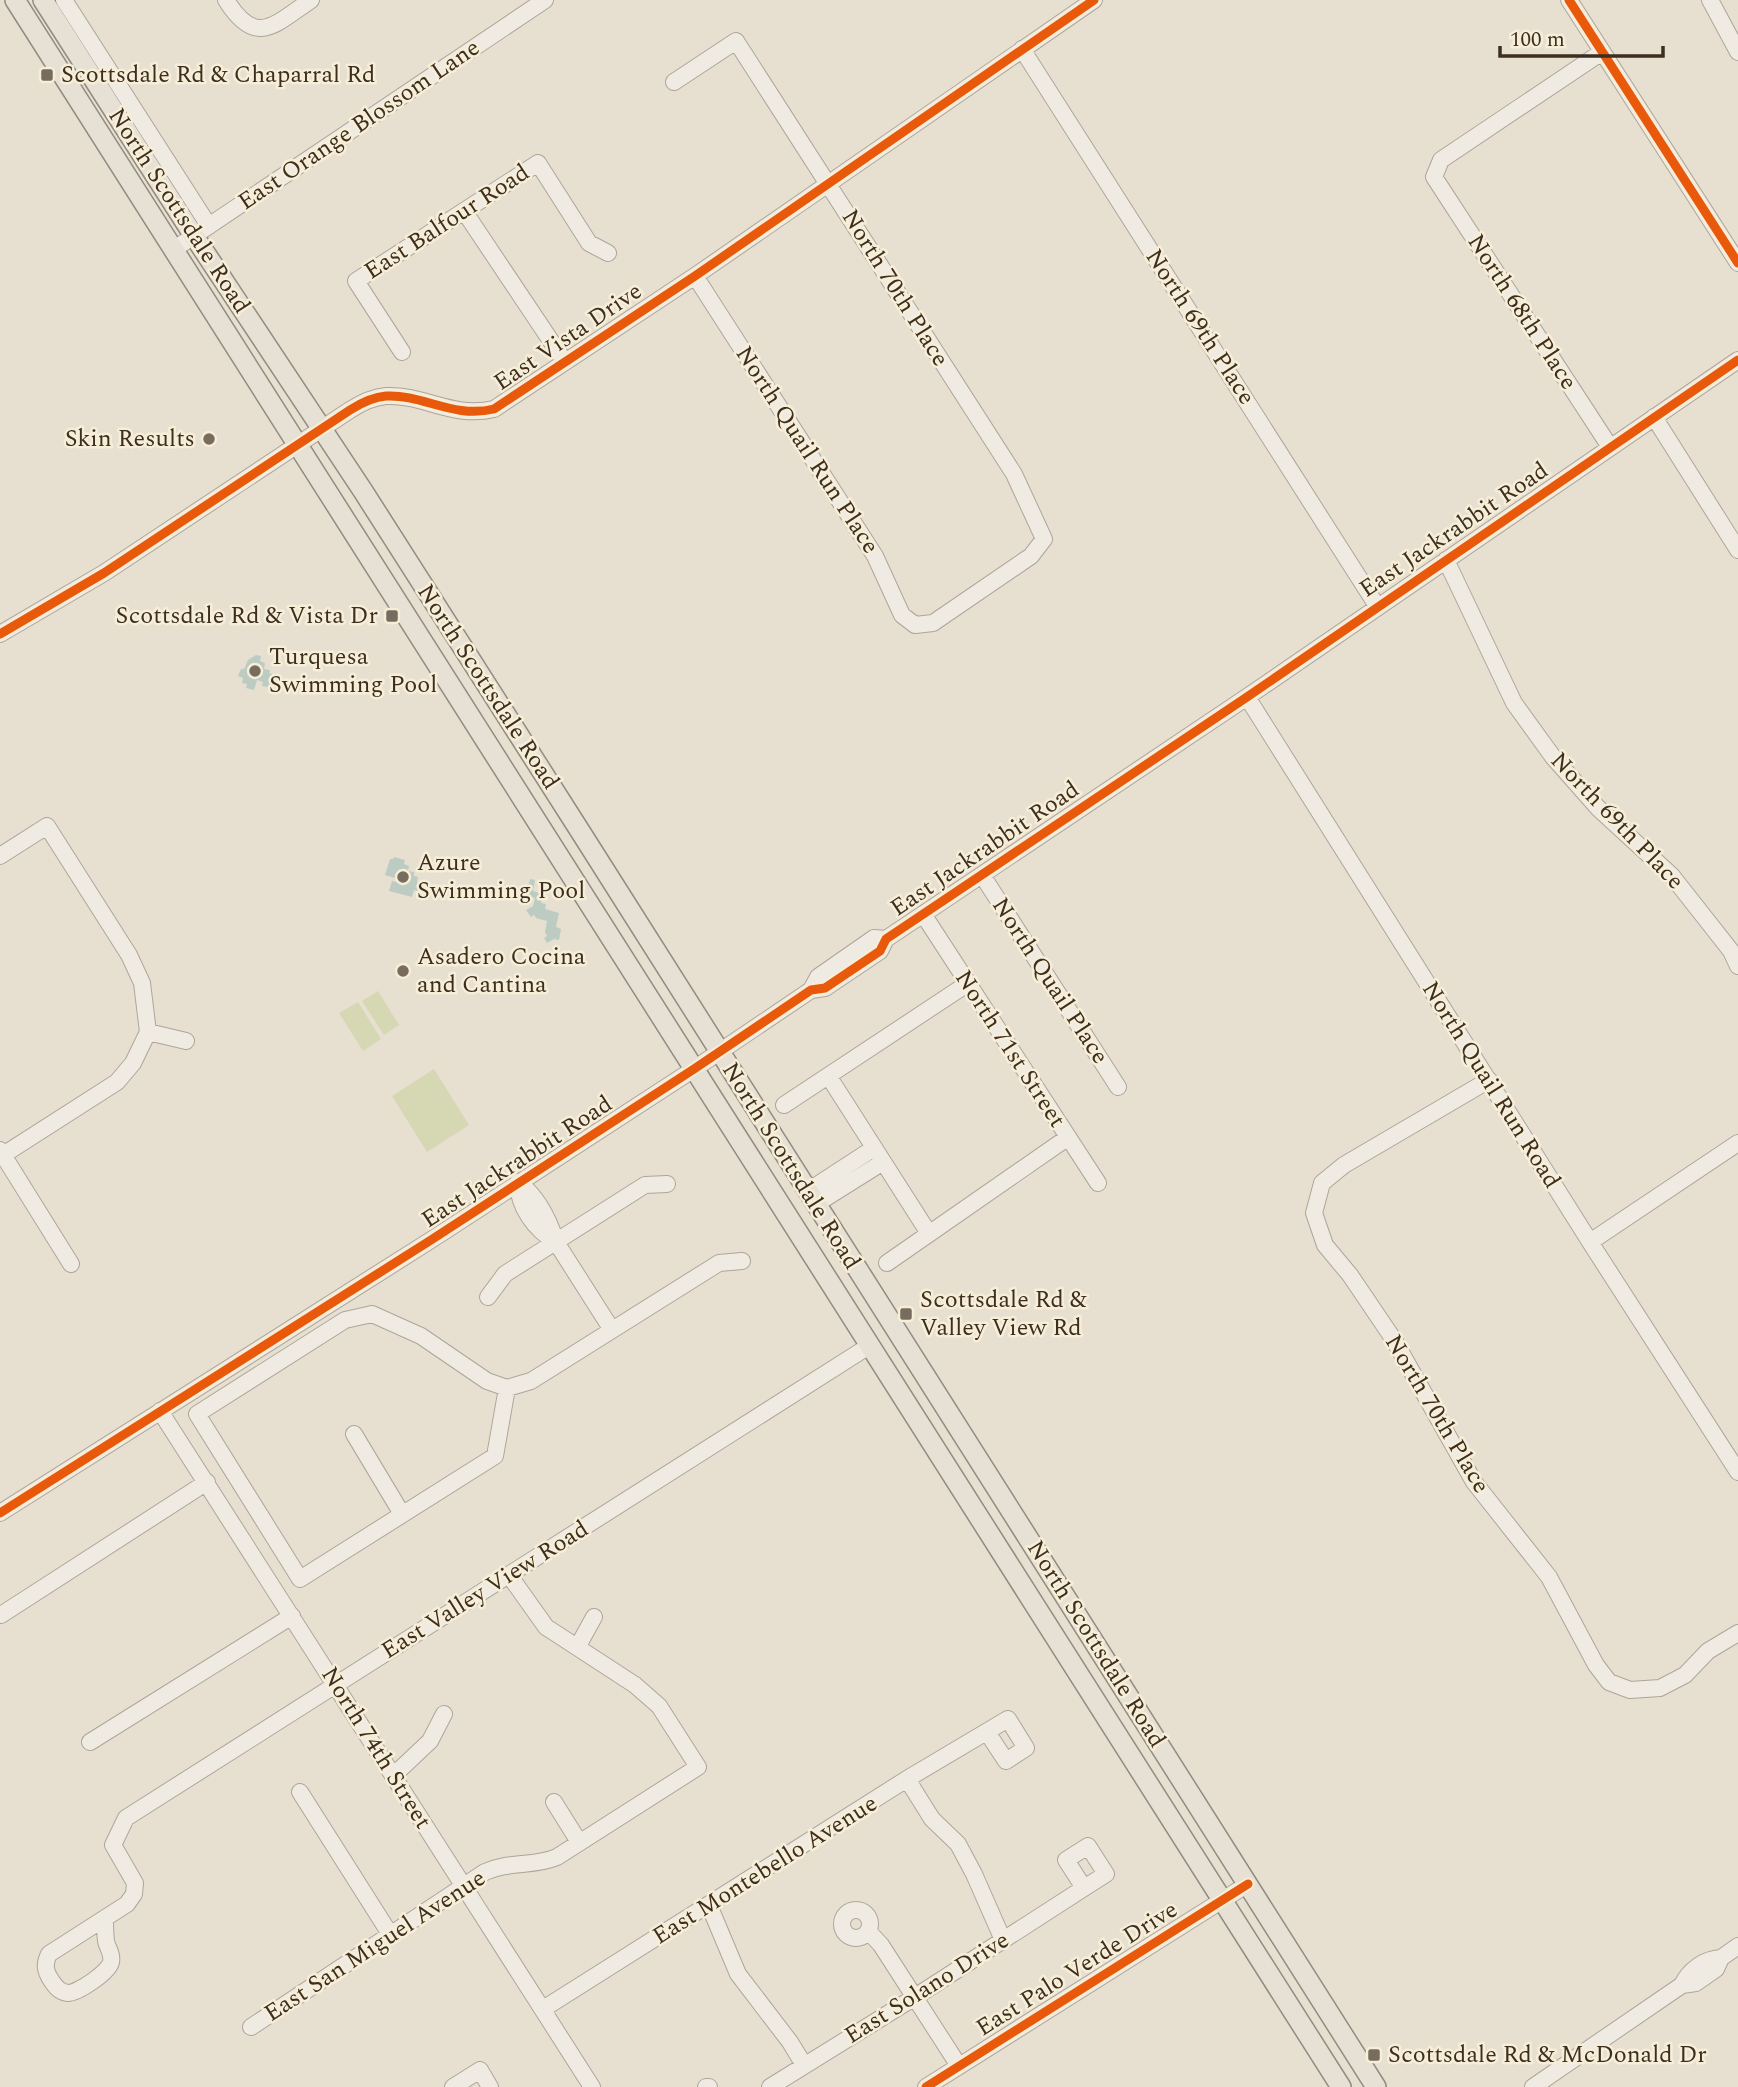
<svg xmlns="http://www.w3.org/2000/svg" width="1738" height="2087" font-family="Spectral,serif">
<rect width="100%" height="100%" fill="#e7e0d1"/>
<path fill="#d6d7b3" d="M378,991L399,1025L384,1035L362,1001Z
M358,1002L381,1039L363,1051L339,1013Z
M434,1069L469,1125L427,1152L392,1096Z"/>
<path fill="#bcccc2" d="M256,655L261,656L260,661L265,663L264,669L270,670L269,673L280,676L278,684L270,683L269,687L262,686L263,682L257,680L254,690L246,688L247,684L242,683L243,678L238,676L241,669H244L248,660Z
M394,857L405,860L404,864L409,866L408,871L414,872V876L418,877L417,882L423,884L421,892L414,890L412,897L389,891L392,881L397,882L398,879L385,875L390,859H393Z
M530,879L535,880L533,891L543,894L541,903L546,904L545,909L559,913L556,927L561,929L559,940L554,939L547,943L544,938L547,936L545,932L547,921L536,918L534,915L531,917L526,910L533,906L535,898L526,895Z"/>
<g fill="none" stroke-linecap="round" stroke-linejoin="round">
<g stroke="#ada599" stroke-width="18">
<path id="minor" d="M64,0L209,226
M226,0C256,48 274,25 311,0
M1569,0L1738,263
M1710,0L1738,52
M1022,49L1377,606
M1602,52L1441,160L1434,177L1610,447
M674,82L736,41L1014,474L1044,539L1031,556L933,623L915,625L902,615L875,556L695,276
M464,211L565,362
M173,250L545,0
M402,352L356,281L538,163L589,243L608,253
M1654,417L1738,550
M1446,560L1514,703L1553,757L1598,808L1672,876L1731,951L1738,966
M0,634L104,573L350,410C361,403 373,397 386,396C423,394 453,419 494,409L695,276L1094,0
M1247,697L1590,1242L1738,1472
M0,856L47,826L129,955L142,983L148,1032L133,1063L117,1082L3,1155
M982,875L1118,1087
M923,914L1098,1183
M811,990L818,977L874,938L886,939
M148,1032L186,1041
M829,1077L928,1232
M1489,1080L1344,1165L1322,1183L1314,1213L1325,1245L1350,1275L1394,1340L1474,1482L1549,1577L1596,1665L1609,1682L1630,1690L1660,1688L1685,1675L1708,1651L1738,1633
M784,1105L967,984
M0,1150L71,1264
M518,1182C537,1196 549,1220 556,1242L612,1330
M518,1182C518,1207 535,1230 556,1242
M808,1191L874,1148
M816,1204L883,1162
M1590,1242L1738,1143
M887,1263L1067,1138
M488,1297L505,1274L645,1185L667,1184
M372,1314L421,1336L487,1381L507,1388L495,1456L300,1579L197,1414L345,1320Z
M507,1388L531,1381L719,1263L742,1261
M160,1411L592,2087
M354,1434L402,1514
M0,1513L431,1240L694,1069L811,990L825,988L880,951L886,939L1247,697L1738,360
M1,1615L207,1482
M578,1646L594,1617
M90,1742L292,1616
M394,1775L430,1741L444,1714
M907,1779L932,1819L958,1844L974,1874L1003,1940
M300,1792L390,1934
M554,1802L579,1842
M1088,1846L1106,1874L1084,1888L1066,1860Z
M709,1905L738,1974L790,2042L804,2065
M842 1924a14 14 0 1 1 28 0a14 14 0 1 1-28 0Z
M105,1918C105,1925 105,1933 106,1941C107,1948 113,1953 111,1962C109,1972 78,1993 68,1993C59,1992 56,1987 51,1980C45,1971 44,1964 49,1954L127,1904L134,1894L135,1883L113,1845L126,1818L869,1346
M868,1931L881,1945L959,2066
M1682,1985C1689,1970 1704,1959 1721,1958
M543,2009L907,1779L1008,1719L1026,1748L1006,1761L987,1732
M251,2027L485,1872C508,1861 534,1867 557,1857L698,1767L659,1706L635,1685L546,1627L509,1575
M453,2087L480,2070L490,2087
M706,2087H709
M770,2087L915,1997L1084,1888
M926,2087L1248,1884
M1533,2087L1682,1985L1696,1983L1716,1969L1721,1958L1738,1946"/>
</g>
<g stroke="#928b80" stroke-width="22">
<path id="major" d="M15,0L1341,2087
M43,0L194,236L363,491L580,831L1376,2087"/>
</g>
<use href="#minor" stroke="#efebe3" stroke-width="16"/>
<use href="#major" stroke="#e6e1d4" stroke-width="19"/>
<g stroke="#f7eed8" stroke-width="13">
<path id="cycleway" d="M1569,0L1738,263
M0,634L104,573L350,410C361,403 373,397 386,396C423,394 453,419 494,409L695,276L1094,0
M0,1513L431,1240L694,1069L811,990L825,988L880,951L886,939L1247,697L1738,360
M926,2087L1248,1884"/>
</g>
<use href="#cycleway" stroke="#e8590c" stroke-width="9"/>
</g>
<g fill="#786c5e" stroke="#f7eed8" stroke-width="2.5">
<rect x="40" y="68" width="14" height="14" rx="3.5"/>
<circle cx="209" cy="439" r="7"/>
<rect x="385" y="609" width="14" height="14" rx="3.5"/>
<circle cx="255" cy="671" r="7"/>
<circle cx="403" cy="877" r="7"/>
<circle cx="403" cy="971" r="7"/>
<rect x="899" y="1307" width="14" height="14" rx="3.5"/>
<rect x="1367" y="2048" width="14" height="14" rx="3.5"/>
</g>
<g text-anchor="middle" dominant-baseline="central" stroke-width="5" stroke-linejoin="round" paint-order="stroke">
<g font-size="24" fill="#3d2e20" stroke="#f7eed8" text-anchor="start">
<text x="61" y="75">Scottsdale Rd &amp; Chaparral Rd</text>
<text x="195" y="439" text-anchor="end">Skin Results</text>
<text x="378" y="616" text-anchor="end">Scottsdale Rd &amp; Vista Dr</text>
<text x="269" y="657">Turquesa<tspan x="269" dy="28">Swimming Pool</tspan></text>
<text x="417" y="863">Azure<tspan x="417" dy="28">Swimming Pool</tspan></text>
<text x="417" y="957">Asadero Cocina<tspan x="417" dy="28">and Cantina</tspan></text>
<text x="920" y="1300">Scottsdale Rd &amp;<tspan x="920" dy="28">Valley View Rd</tspan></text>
<text x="1388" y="2055">Scottsdale Rd &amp; McDonald Dr</text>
</g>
<g font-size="24" fill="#3d2e20" stroke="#f7eed8">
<text transform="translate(359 125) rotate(-34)">East Orange Blossom Lane</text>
<text transform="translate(179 211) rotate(57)">North Scottsdale Road</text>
<text transform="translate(447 222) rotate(-33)">East Balfour Road</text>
<text transform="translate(895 288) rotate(58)">North 70th Place</text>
<text transform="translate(1522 312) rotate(57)">North 68th Place</text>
<text transform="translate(1200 327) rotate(57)">North 69th Place</text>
<text transform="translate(568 337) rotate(-34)">East Vista Drive</text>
<text transform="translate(807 450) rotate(57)">North Quail Run Place</text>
<text transform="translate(1454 530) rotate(-34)">East Jackrabbit Road</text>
<text transform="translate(488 687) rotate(57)">North Scottsdale Road</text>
<text transform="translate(1617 821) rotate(46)">North 69th Place</text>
<text transform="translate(985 849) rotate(-34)">East Jackrabbit Road</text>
<text transform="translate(1050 981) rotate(57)">North Quail Place</text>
<text transform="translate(1010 1049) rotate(57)">North 71st Street</text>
<text transform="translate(1491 1085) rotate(58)">North Quail Run Road</text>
<text transform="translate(517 1162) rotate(-33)">East Jackrabbit Road</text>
<text transform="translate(791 1166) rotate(58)">North Scottsdale Road</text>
<text transform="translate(1437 1414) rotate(59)">North 70th Place</text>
<text transform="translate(485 1590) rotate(-32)">East Valley View Road</text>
<text transform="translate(1096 1644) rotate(58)">North Scottsdale Road</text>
<text transform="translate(376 1748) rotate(58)">North 74th Street</text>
<text transform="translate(765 1870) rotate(-32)">East Montebello Avenue</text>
<text transform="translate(375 1946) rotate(-33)">East San Miguel Avenue</text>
<text transform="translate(1077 1969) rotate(-32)">East Palo Verde Drive</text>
<text transform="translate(927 1988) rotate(-32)">East Solano Drive</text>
</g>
</g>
<path d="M1500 46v10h163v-10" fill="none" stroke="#3d2e20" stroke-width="3.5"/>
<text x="1510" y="46" font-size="21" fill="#3d2e20" stroke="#f7eed8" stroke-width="5" paint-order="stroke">100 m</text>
</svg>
